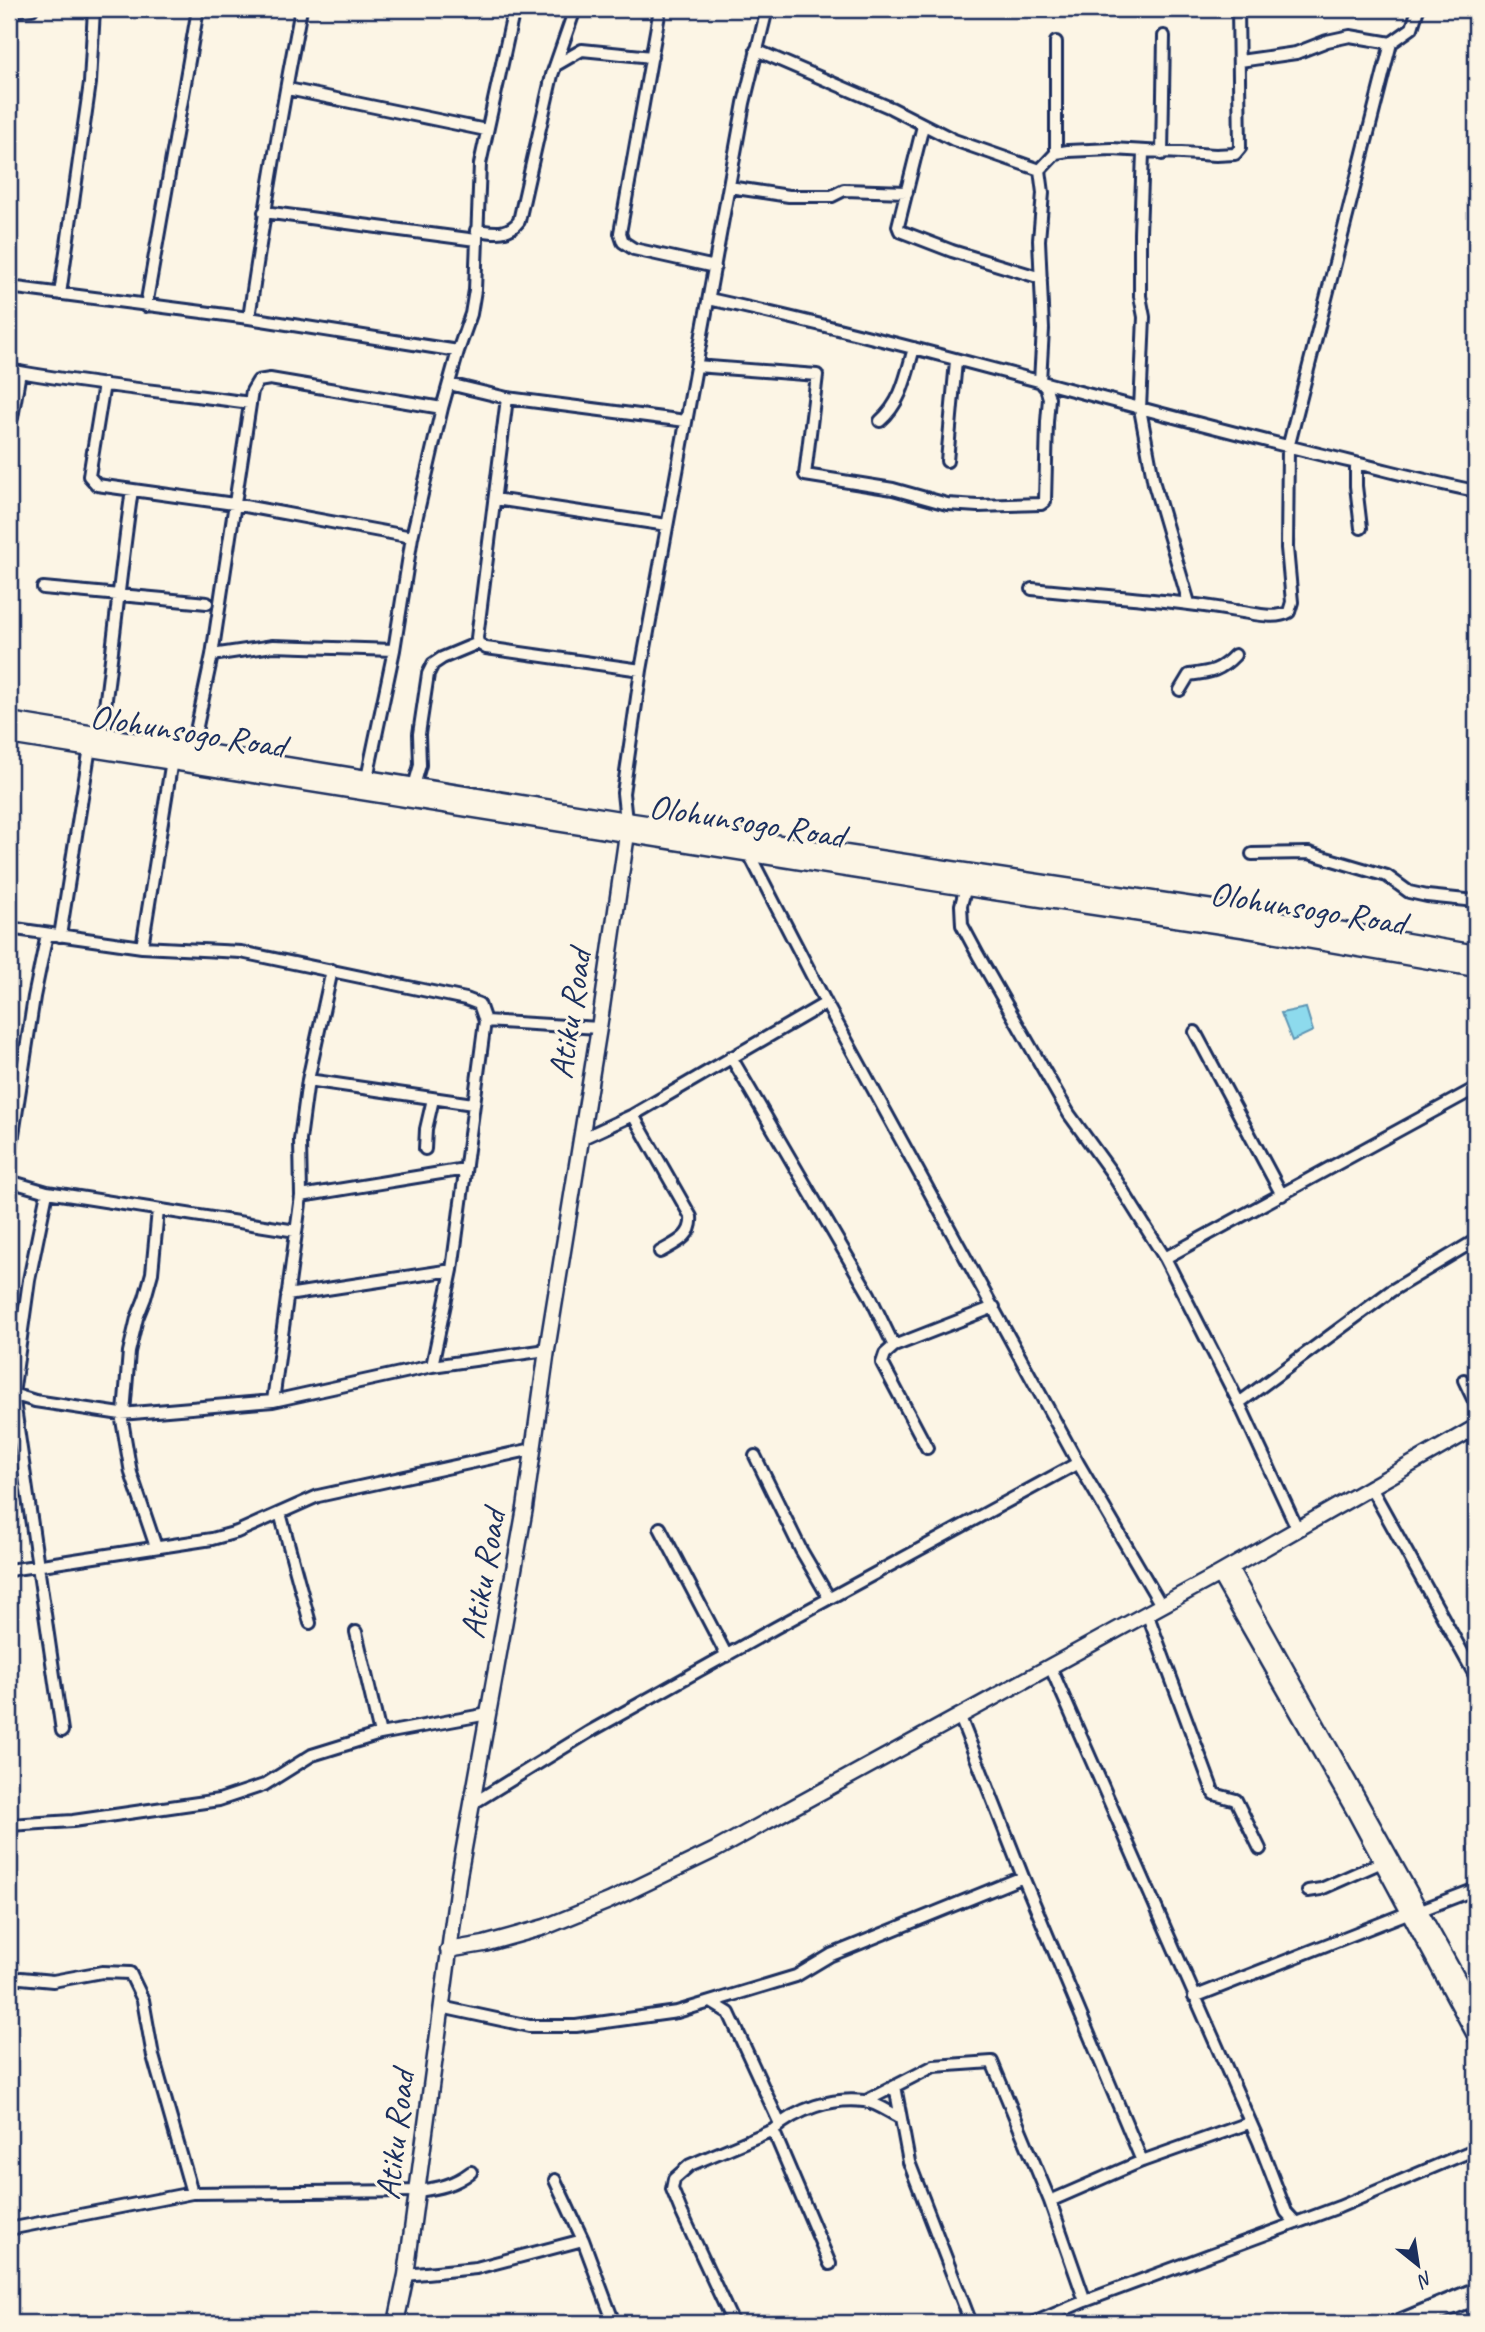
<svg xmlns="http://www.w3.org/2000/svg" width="1485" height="2332" font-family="Caveat,sans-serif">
<rect width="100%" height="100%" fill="#fcf5e5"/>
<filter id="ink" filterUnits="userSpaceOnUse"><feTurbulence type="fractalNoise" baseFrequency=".0143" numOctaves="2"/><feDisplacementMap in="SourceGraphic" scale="14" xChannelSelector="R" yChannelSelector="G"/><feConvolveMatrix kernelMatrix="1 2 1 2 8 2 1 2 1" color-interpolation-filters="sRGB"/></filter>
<g filter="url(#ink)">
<path fill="#8ddaed" stroke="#5f96b4" stroke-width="2" d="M1306,1008L1313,1031L1292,1041L1281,1013Z"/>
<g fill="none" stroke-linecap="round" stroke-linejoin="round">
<g stroke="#1b2f5e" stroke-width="16">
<path id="street" d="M660,9L620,233L623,242L634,249L715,267
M9,11L32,9
M1056,42V153
M756,50L891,108L954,140L1040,170
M1240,61L1296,53L1327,41L1350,36L1391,43L1412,28L1418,9
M556,65L582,50L652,57
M288,89L486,130
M923,126L898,226L900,231L952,251L1041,278
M1143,153L1140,233V296L1144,317L1140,409L1154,484L1189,603
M1162,154L1164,36
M729,187L789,196H832L844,190L907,192
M264,212L476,240
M476,230C493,232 508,236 519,221L552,75L575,9
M9,287L249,318L458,351
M60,294L90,83L94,9
M709,299C925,346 1137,411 1352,462C1394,472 1434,483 1476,491
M146,306L198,9
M249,318C264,214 281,112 301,9
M696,366L817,375L805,475L893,489L947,504L978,506L1041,504L1045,501L1047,422L1049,398L1046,388L1040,381L1043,329L1039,240L1043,193L1040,170L1056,153L1068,151L1112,149L1216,155L1235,154L1240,148L1238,9
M9,370C88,385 170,392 250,403
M104,384L89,476L97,485L234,504L412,537
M449,384L507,398L686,421
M12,418L20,372
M880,421C902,402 906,376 914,348
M947,461L956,361
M1356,463V486L1361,528
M495,499L667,525
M43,588L207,603
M1032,589C1100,596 1169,599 1236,611C1253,613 1275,620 1289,612L1292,602L1287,548L1288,448L1391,43
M478,643L477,638L507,398
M478,643L486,648L641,670
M212,655L273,646L394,650
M1180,690L1189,675C1211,672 1220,671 1235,655
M101,735C113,654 120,572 132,490
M192,750L212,655L252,391L258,381L270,379L442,408
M367,778L394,650L412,537L442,408L458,351L471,314L475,290L480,164L514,9
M414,786L420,765L419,734L428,674L433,664L442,658L478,643
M626,821L623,793L641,670L744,103L767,9
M748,852L826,1003L1078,1463L1161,1605
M1252,854L1309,853L1387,876L1409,892L1427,896L1476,901
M966,887L961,905L962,925L978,955L1069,1114L1111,1172L1165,1258L1239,1403L1297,1528
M9,928L142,947L241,952L466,999L479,1004L485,1021L599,1028
M60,936L90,747
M142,947L172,760
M1195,1032L1282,1195
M731,1057L869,1294L894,1346L885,1354L882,1363L927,1448
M308,1080L473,1104
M633,1115L691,1217C693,1237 675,1243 660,1252
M581,1139L633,1115L826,1003
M425,1149L426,1129L433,1099
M9,1161L34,997L47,934
M9,1181L47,1192L296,1231
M47,1192L29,1280L13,1394L62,1731
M301,1196L465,1169
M1165,1258L1476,1088
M287,1295L452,1270
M894,1346L994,1307
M432,1366L452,1270L485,1021
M1464,1380L1476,1405
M9,1393L35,1401L121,1414L273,1401L432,1366L547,1350
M273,1401L301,1196L300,1140L308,1080L332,970
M1239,1403L1391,1291L1476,1240
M124,1413L129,1352L137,1318L145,1298L152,1273L158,1210
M121,1414L131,1473L156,1547
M755,1456L801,1550L829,1598
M1370,1486L1476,1677
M280,1513L310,1623
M660,1528L727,1656
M9,1570L212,1539L237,1532L318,1496L533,1449
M1147,1613L1214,1794L1236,1800L1260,1849
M356,1632L380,1734
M1050,1666L1259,2142L1286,2212L1296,2223
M960,1717L1023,1877L1142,2161
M472,1804L589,1732L775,1628L1078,1463
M9,1825L73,1821L219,1800L264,1785L312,1755L380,1734L488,1714
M1308,1891L1321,1889L1382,1862
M1421,1910L1476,1889
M21,1978L53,1981L102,1972L130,1973L143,2000L153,2056L192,2193
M1194,1997L1410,1912
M711,2002L729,2013L780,2124
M441,2007L529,2026H576L677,2012L796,1976L831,1955L1023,1877
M895,2086L909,2162L971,2323
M866,2101L934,2066L992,2062L1050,2201L1085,2301
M773,2130L830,2264
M555,2180L583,2240L614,2323
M1050,2201L1142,2161L1249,2123
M9,2229L192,2193L418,2191C439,2188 454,2185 471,2172
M406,2275L476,2268L583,2240
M1470,2301L1476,2316
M733,2323L681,2211L672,2189L674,2179L690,2165L773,2130C797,2109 832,2097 864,2101C875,2102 889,2112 899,2117
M1033,2323L1085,2301L1339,2207L1476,2149
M1392,2323L1476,2288
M1417,2323L1476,2299"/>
</g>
<g stroke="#1b2f5e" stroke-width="19">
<path id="secondary" d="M1230,1568L1476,2012
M1219,1574L1355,1812L1476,2037
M448,1950L484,1944L545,1927L609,1901L715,1850L1219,1574L1476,1427
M396,2323L406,2275L459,1876L525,1508L547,1350L599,1028L627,834L626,824"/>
</g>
<g stroke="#1b2f5e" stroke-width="21">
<path id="primary" d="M9,721L626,821L1246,914L1476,954
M9,735L940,883L1242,928L1476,968"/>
</g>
<use href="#street" stroke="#fcf5e5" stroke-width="10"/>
<use href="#secondary" stroke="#fcf5e5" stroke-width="14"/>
<use href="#primary" stroke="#fcf5e5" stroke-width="16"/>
</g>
</g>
<g text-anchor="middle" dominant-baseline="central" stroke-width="6" stroke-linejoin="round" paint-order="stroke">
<g font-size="35" fill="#1b2f5e" stroke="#fcf5e5">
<text transform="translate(188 731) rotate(9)">Olohunsogo Road</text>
<text transform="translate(747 821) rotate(9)">Olohunsogo Road</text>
<text transform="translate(1308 908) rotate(9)">Olohunsogo Road</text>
<text transform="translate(570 1014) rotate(-81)">Atiku Road</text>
<text transform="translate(483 1574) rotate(-80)">Atiku Road</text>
<text transform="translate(395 2135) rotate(-83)">Atiku Road</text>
</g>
</g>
<rect width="1485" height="2332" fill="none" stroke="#fcf5e5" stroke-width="35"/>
<rect x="18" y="18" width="1450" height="2297" fill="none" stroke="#1b2f5e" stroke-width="2.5" filter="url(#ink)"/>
<g transform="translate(1418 2265) rotate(150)" stroke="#fcf5e5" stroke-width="5" paint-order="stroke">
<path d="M0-5L12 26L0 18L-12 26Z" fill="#1b2f5e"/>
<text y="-10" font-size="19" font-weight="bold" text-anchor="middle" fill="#1b2f5e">N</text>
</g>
</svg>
